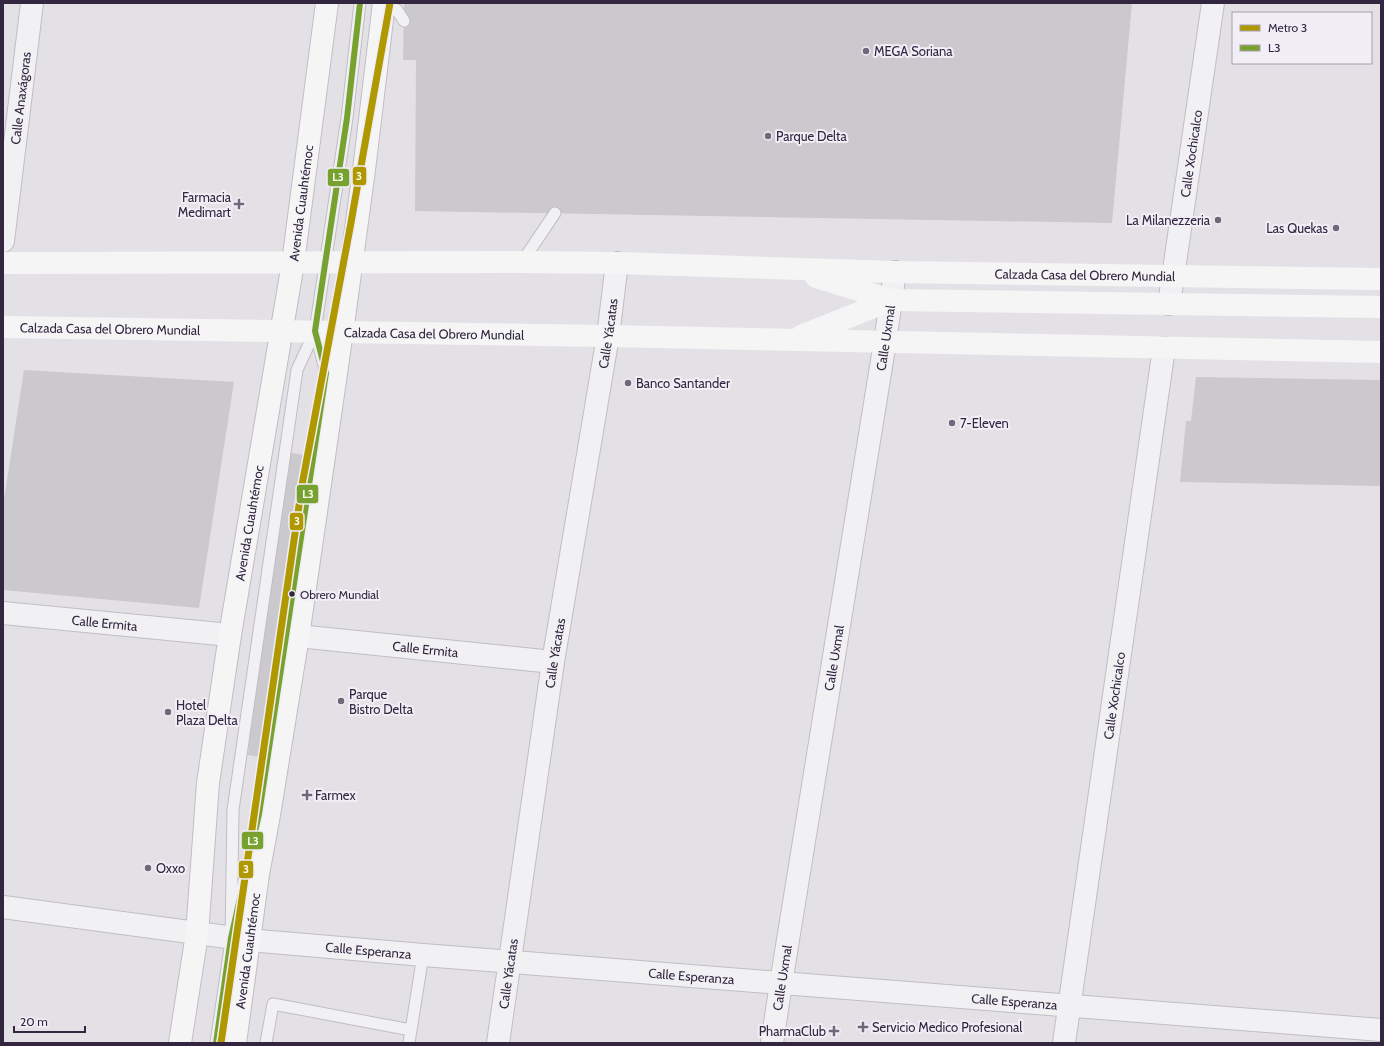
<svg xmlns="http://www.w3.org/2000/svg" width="1384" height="1046" font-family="Cabin,sans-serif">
<rect width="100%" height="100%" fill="#e3e1e6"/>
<path fill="#cbc8ce" d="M404,3H1132L1112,223L415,211L416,60H403Z
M24,370L234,382L199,608L3,590V506Z
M1196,377L1381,380V486L1180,482L1186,421H1191Z
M286,452L310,456L270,730L263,729L259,757L248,755L251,727H245Z"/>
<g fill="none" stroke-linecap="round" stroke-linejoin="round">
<g stroke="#c0bec4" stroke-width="13">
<path id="lane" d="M384,4L397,10L404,21
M522,262L555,213
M315,331L326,373L324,385
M273,721L307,495
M236,916L256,829
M231,938L233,810L297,370L315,331L347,118L360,3
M216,1043L232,934
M266,1043L273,1004L411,1030
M409,1043L423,955"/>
</g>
<g stroke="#c0bec4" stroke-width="24">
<g id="street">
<path id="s1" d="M3,241L32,3"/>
<path id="s2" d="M1169,304L1213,3"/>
<path id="s3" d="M3,613L230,635"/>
<path id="s4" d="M298,636L553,662"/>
<path id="s5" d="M3,907L249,940L423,955L1381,1030"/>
<path id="s6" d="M498,1043L553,662L608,336L617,263"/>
<path id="s7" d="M772,1043L781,983L885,342L895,272"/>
<path id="s8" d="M1064,1043L1164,348"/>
</g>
</g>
<g stroke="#c0bdc4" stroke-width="24">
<g id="primary">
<path id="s11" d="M180,1043L197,934L208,783L230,635L293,263L327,3"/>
<path id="s12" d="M235,1043L258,874L269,815L298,636L342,332L364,170L384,3"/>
</g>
</g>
<use href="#lane" stroke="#f1f0f3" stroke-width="11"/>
<use href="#street" stroke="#f1f0f3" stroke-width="22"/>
<g stroke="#f5f5f6" stroke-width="22">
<path id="s9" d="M3,263L522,262L617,263L895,272L1381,279"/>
<path d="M816,277L891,300L1381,307"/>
<path id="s10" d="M3,327L608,336L1381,352"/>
<path d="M801,336L891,300"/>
</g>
<use href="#primary" stroke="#f5f5f6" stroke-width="22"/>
<g stroke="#f1eef6" stroke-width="9">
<path id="bus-1" d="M216,1043L231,938L259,814L326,373L315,331L347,118L360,3"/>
</g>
<use href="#bus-1" stroke="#78a22f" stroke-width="6"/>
<g stroke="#f1eef6" stroke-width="10">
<path id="metro-1" d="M221,1043L302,485L350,228L390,3"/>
</g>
<use href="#metro-1" stroke="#af9800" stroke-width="7"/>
</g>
<g fill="#70677b" stroke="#f1eef6" stroke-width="1.5">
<circle cx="866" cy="51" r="4"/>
<circle cx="768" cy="136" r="4"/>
<path d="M237 198h4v4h4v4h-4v4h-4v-4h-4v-4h4z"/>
<circle cx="1218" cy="220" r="4"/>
<circle cx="1336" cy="228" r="4"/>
<circle cx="628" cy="383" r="4"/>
<circle cx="952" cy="423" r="4"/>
<circle cx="341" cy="701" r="4"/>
<circle cx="168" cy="712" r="4"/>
<path d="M305 789h4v4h4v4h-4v4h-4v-4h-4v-4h4z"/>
<circle cx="148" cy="868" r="4"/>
<path d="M861 1021h4v4h4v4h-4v4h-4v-4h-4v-4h4z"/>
<path d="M832 1025h4v4h4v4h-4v4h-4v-4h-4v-4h4z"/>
</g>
<circle fill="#322641" stroke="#f1eef6" stroke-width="1.5" cx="292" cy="594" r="3.5"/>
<g text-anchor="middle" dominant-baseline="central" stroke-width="4" stroke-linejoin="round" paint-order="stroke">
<g font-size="12" fill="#322641" stroke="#f1eef6" text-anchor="start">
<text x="300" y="594">Obrero Mundial</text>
</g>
<g font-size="13" fill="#322641" stroke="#f1eef6" text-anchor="start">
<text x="874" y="51">MEGA Soriana</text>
<text x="776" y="136">Parque Delta</text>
<text x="231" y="197" text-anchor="end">Farmacia<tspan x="231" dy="15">Medimart</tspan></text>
<text x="1210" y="220" text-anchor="end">La Milanezzeria</text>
<text x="1328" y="228" text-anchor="end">Las Quekas</text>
<text x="636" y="383">Banco Santander</text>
<text x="960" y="423">7-Eleven</text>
<text x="349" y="694">Parque<tspan x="349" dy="15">Bistro Delta</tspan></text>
<text x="176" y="705">Hotel<tspan x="176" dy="15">Plaza Delta</tspan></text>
<text x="315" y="795">Farmex</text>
<text x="156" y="868">Oxxo</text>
<text x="872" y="1027">Servicio Medico Profesional</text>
<text x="826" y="1031" text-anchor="end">PharmaClub</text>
</g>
<g font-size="13" fill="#322641" stroke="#f1eef6">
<text stroke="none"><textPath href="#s1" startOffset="144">Calle Anaxágoras</textPath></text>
<text stroke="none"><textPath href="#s2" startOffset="152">Calle Xochicalco</textPath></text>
<text stroke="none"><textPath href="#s11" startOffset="849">Avenida Cuauhtémoc</textPath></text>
<text stroke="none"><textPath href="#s9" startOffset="1082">Calzada Casa del Obrero Mundial</textPath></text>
<text stroke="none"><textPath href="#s10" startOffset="107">Calzada Casa del Obrero Mundial</textPath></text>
<text stroke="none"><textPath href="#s10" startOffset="431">Calzada Casa del Obrero Mundial</textPath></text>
<text stroke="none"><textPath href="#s6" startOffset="718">Calle Yácatas</textPath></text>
<text stroke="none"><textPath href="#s7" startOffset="714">Calle Uxmal</textPath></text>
<text stroke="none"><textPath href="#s11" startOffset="525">Avenida Cuauhtémoc</textPath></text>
<text stroke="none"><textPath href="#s3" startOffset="102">Calle Ermita</textPath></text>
<text stroke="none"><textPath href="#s4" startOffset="128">Calle Ermita</textPath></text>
<text stroke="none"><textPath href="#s6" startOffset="394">Calle Yácatas</textPath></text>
<text stroke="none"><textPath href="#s7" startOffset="390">Calle Uxmal</textPath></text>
<text stroke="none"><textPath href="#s8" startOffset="351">Calle Xochicalco</textPath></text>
<text stroke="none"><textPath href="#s12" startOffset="93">Avenida Cuauhtémoc</textPath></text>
<text stroke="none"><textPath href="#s5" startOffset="368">Calle Esperanza</textPath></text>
<text stroke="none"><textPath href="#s6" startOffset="70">Calle Yácatas</textPath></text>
<text stroke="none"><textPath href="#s5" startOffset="692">Calle Esperanza</textPath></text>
<text stroke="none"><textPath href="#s7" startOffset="66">Calle Uxmal</textPath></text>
<text stroke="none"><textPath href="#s5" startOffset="1016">Calle Esperanza</textPath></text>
</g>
</g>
<g stroke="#f1eef6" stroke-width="1.5">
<rect x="352" y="166" width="15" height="20" rx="4" fill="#af9800"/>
<rect x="327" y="168" width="23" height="19" rx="4" fill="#78a22f"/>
<rect x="296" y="484" width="23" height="20" rx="4" fill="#78a22f"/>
<rect x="289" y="512" width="15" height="19" rx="4" fill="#af9800"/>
<rect x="241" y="831" width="23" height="19" rx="4" fill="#78a22f"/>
<rect x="238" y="860" width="16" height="19" rx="4" fill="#af9800"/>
</g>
<g font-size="11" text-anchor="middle" font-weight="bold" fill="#fff">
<text x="359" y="180">3</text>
<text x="338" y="181">L3</text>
<text x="308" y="498">L3</text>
<text x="297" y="525">3</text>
<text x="253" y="845">L3</text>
<text x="246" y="873">3</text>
</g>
<rect width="1384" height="1046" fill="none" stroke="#322641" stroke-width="8"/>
<rect x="1232" y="12" width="140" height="52" fill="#f1eef6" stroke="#a59eae"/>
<rect x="1240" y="25" width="20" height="6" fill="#af9800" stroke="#a59eae"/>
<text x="1268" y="32" font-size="12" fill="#322641">Metro 3</text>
<rect x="1240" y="45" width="20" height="6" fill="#78a22f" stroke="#a59eae"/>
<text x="1268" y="52" font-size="12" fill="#322641">L3</text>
<path d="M14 1026v6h71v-6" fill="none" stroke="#322641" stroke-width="2"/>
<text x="20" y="1026" font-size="12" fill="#322641" stroke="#f1eef6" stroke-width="3" paint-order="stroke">20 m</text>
</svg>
